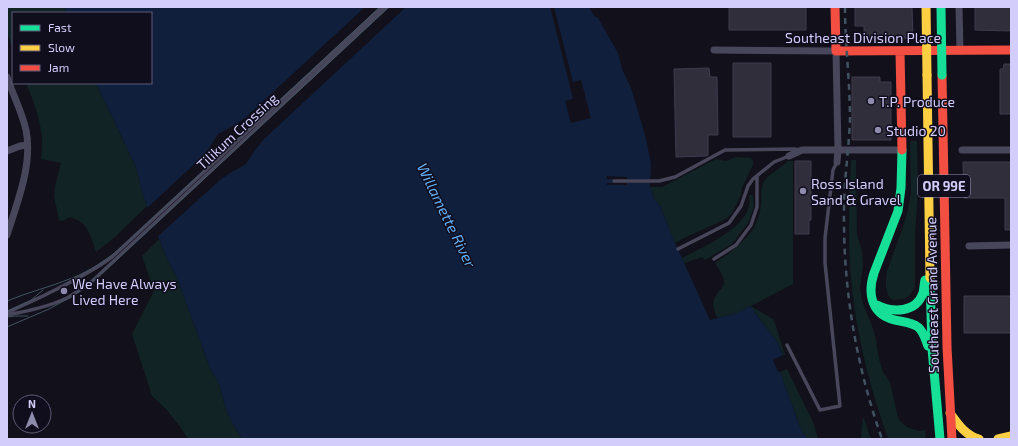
<svg xmlns="http://www.w3.org/2000/svg" width="1018" height="446" font-family="'Exo 2',sans-serif">
<rect width="100%" height="100%" fill="#12101a"/>
<path fill="#112324" d="M7,7H64L66,13H13V49L7,33Z
M26,83H96L136,167L142,191L147,206L115,237L96,252C90,235 89,223 70,217L63,221L59,220L54,196L55,186L61,163L41,159C42,149 43,140 41,131C39,114 32,98 26,83Z
M910,141H917L918,187L915,236V287L909,296L904,299L893,300L890,298L888,295L886,288V280L887,271L905,221L908,210L911,192Z
M736,157L751,158L753,161V165L742,188L741,195L732,213L726,219L686,237L675,243L660,206L654,199L650,187H662L716,159L726,161Z
M851,160H856L857,234L862,251L863,267L860,288L862,301L872,326L876,340L879,359L883,372L890,382L898,418L903,424L909,428L919,431L926,430L925,439H888C872,393 859,346 853,297C847,251 849,206 851,160Z
M788,161H793V284L751,306L773,319L776,326L785,355H783L777,342L750,306L737,313L718,318C713,311 711,302 717,294C719,290 725,287 724,281C723,275 718,268 715,263C731,252 745,242 755,226C758,219 760,212 761,205C762,198 760,190 763,183C766,176 782,167 788,161Z
M750,195H753L754,207L748,223L732,244L705,260L702,257L684,263L682,258C701,248 745,229 749,205C750,202 749,199 749,196Z
M159,239L168,261L176,275L210,368L219,383L226,410L233,424L242,439H188L181,428L166,409L152,396L132,334L154,291L142,256Z
M787,369L813,422L818,439H807L800,427L780,372Z
M863,416L871,439H861Z"/>
<path fill="#0f1f3c" d="M64,7H589L594,16L598,18L618,53L622,69L631,88L646,138L651,164L650,187L654,199L660,206L675,243L710,320L737,313L750,306L777,342L783,355L773,360L778,372H780L800,427L807,439H242L233,424L226,410L219,383L210,368L176,275L168,261L151,219L142,191L136,167L96,83H151V13H66Z"/>
<path fill="#12101a" d="M365,7H406L264,139L256,149L246,164L230,173L220,180L156,238L146,209L200,159L208,150L218,134L235,125L245,118Z
M550,7H554L573,82L581,80L591,118L571,123L565,101L573,99Z
M607,176L627,177V179H652V183H627V185H607V183H613L614,179H607Z"/>
<path fill="#312e3c" stroke="#3e3b4d" d="M729,7H806V30H729Z
M855,7H912L913,38H864V26H855Z
M975,7H1011V31L975,30Z
M733,63H771V137H733Z
M1004,64H1011V114H1000V69H1003Z
M709,68L710,77H717L718,135H708V155L706,156L676,157L674,69Z
M852,77H880V82H891V140H852Z
M795,161H811V220H809V234H795Z
M963,162H1011V230H1005V198H964Z
M964,296H1011V333H964Z"/>
<g fill="none" stroke-linecap="round" stroke-linejoin="round">
<path stroke="#48465a" stroke-width="3.5" d="M614,181H659L675,177L725,150L794,149L801,150
M678,249L729,223L741,206L748,186L753,179L774,162L789,156
M714,259L736,245L751,225L757,207V176
M7,313C20,306 33,301 47,294C69,283 92,272 112,257L382,7
M7,315C27,311 48,307 67,298C74,294 81,289 88,285L387,7
M787,345L820,410L840,406L825,263V238L833,170L837,162"/>
<path stroke="#48465a" stroke-width="7" d="M959,7L960,51
M714,50L836,51L838,150L837,162
M7,77C13,95 22,112 26,130C33,164 17,203 7,235
M962,150H1011
M7,151L20,146L27,145
M789,156L802,150H902
M969,246L1011,245"/>
<path stroke="#16e098" stroke-width="9" d="M902,150L901,188L898,211L874,273C868,291 870,312 891,319C900,322 910,321 918,327C924,332 925,339 928,346
M930,278L932,348L940,439
M877,305C893,313 916,313 923,293C924,289 924,284 925,280"/>
<path stroke="#ffcf43" stroke-width="9" d="M927,75L930,278
M950,413C958,424 965,435 979,439
M998,439L1011,436"/>
<path stroke="#f24e42" stroke-width="9" d="M835,7L836,51L1011,50
M900,51L902,150
M942,75L947,347L952,439"/>
<path stroke="#415361" stroke-width="1" d="M7,301C28,292 51,287 72,278C90,271 106,260 122,247L380,7
M7,311L30,301L43,290
M7,317L16,316H28
M7,327L49,309L71,297L87,286L111,265L389,7"/>
<path stroke="#415361" stroke-width="2.5" stroke-dasharray="6 5" stroke-linecap="butt" d="M845,7C845,44 850,82 850,119C849,149 844,179 844,210C843,289 856,365 882,439"/>
<path stroke="#16e098" stroke-width="9" d="M941,7L942,75"/>
<path stroke="#ffcf43" stroke-width="9" d="M926,7L927,75"/>
</g>
<g fill="#8f8bac" stroke="#100d1d" stroke-width="1.5">
<circle cx="871" cy="101" r="4"/>
<circle cx="878" cy="130" r="4"/>
<circle cx="803" cy="191" r="4"/>
<circle cx="64" cy="291" r="4"/>
</g>
<g text-anchor="middle" dominant-baseline="central" stroke-width="3" stroke-linejoin="round" paint-order="stroke">
<rect fill="#100d1d" stroke="#9893b8" stroke-width="1" x="918" y="175" width="52" height="22" rx="3"/>
<g font-size="13" font-weight="bold" fill="#d3cdfb">
<text x="944" y="186">OR 99E</text>
</g>
<g font-size="14" fill="#d3cdfb" stroke="#100d1d">
<text x="863" y="37">Southeast Division Place</text>
<text transform="translate(237 131) rotate(-43)">Tilikum Crossing</text>
<text transform="translate(932 295) rotate(-91)">Southeast Grand Avenue</text>
</g>
<g font-size="14" fill="#d3cdfb" stroke="#100d1d" text-anchor="start">
<text x="879" y="101">T.P. Produce</text>
<text x="886" y="130">Studio 20</text>
<text x="811" y="183">Ross Island<tspan x="811" dy="16">Sand &amp; Gravel</tspan></text>
<text x="72" y="283">We Have Always<tspan x="72" dy="16">Lived Here</tspan></text>
</g>
<g font-size="15" font-style="italic" fill="#62aef4" stroke="#100d1d">
<text transform="translate(447 215) rotate(64)">Willamette River</text>
</g>
</g>
<rect width="1018" height="446" fill="none" stroke="#d3cdfb" stroke-width="16"/>
<rect x="12" y="12" width="140" height="72" fill="#100d1d" stroke="#5e5a76"/>
<rect x="20" y="25" width="20" height="6" fill="#16e098" stroke="#5e5a76"/>
<text x="48" y="32" font-size="12" fill="#d3cdfb">Fast</text>
<rect x="20" y="45" width="20" height="6" fill="#ffcf43" stroke="#5e5a76"/>
<text x="48" y="52" font-size="12" fill="#d3cdfb">Slow</text>
<rect x="20" y="65" width="20" height="6" fill="#f24e42" stroke="#5e5a76"/>
<text x="48" y="72" font-size="12" fill="#d3cdfb">Jam</text>
<g transform="translate(32 414)"><circle r="19" fill="#100d1d" stroke="#5e5a76"/>
<path d="M0-3L7 15L0 10L-7 15Z" fill="#8f8bac"/>
<text y="-6" font-size="11" font-weight="bold" text-anchor="middle" fill="#d3cdfb">N</text>
</g>
</svg>
